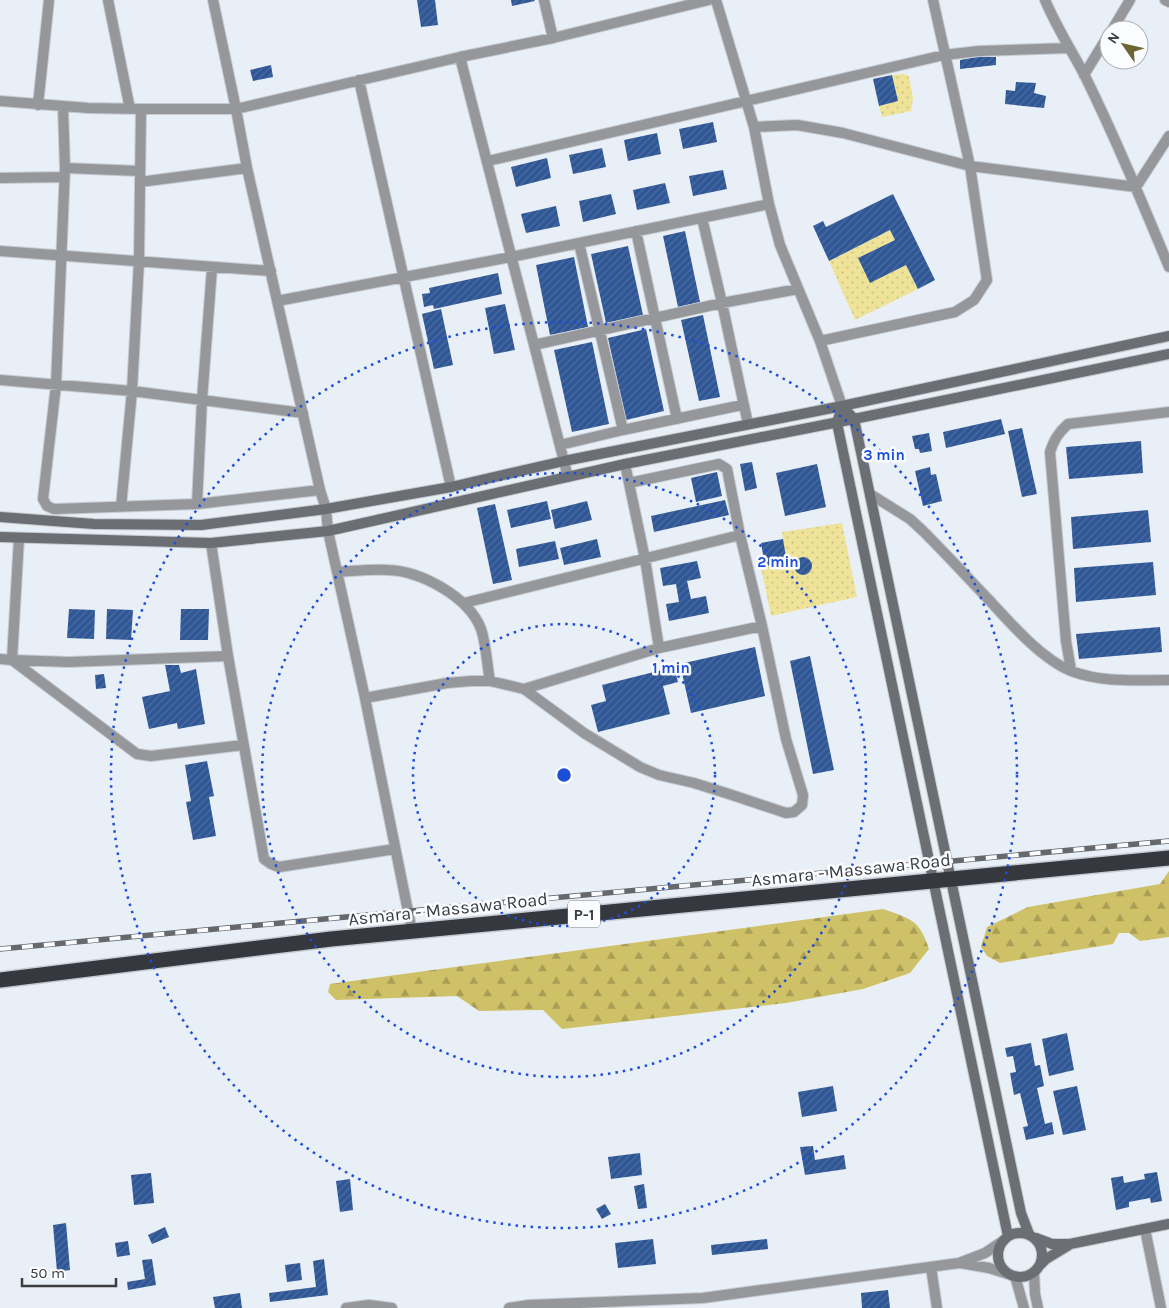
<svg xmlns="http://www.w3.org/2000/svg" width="1169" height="1308" font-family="Karla,sans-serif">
<defs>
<pattern id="green-dots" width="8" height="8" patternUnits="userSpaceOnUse" patternTransform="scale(1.25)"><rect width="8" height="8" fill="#eee398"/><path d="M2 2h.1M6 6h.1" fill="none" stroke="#cdc484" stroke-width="1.8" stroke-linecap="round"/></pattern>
<pattern id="forest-firs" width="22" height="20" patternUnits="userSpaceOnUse" patternTransform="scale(1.25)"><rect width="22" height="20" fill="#cec167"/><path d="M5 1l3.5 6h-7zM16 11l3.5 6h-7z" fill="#a89e56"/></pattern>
<pattern id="building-hatch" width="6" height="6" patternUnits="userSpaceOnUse" patternTransform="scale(1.25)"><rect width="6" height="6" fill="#2f5796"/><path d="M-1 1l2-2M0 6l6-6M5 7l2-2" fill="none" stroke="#4d6da0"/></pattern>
</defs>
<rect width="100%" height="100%" fill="#e9eff6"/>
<path fill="url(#green-dots)" d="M903,74L909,76L913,98L911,111L882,117L879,106L898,101L892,75Z
M890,230L895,240L858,258L906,265L918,289L855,320L829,261Z
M842,523L857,597L771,616L761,567L786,563L782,532Z"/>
<path fill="url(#forest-firs)" d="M1169,871V937L1140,941L1129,933H1119L1113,944L1000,963L987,956L981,947L987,927L1028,907L1160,884Z
M883,909C911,919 919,919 929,949L910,973L863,989L786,1003L562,1029L543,1010L479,1011L457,996L336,1000L328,992L330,984Z"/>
<path fill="url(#building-hatch)" d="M417,0H435L438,25L421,27Z
M511,0H534L535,1L512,6Z
M977,57H996V65L960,69V60Z
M271,65L273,77L253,81L250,70Z
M892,75L898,101L879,106L873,79Z
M1016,82L1036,83L1034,93L1046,96L1044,108L1005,104L1006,90L1015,91Z
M713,122L717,142L683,149L679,129Z
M657,133L661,154L628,161L624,140Z
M602,148L606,167L573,174L569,155Z
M547,158L551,178L516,187L511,167Z
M723,170L727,189L693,196L689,176Z
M665,183L670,203L637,210L633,190Z
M611,194L616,214L583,222L579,201Z
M893,194L935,280L918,289L906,265L870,283L858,258L895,240L890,230L829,261L813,226L823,221L826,227Z
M556,206L560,226L526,233L521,214Z
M685,231L700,302L678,307L663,236Z
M628,246L643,315L606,323L591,254Z
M574,257L588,327L550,335L536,265Z
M498,273L502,294L434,309L433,305L424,307L422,294L430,293L429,288Z
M505,304L515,350L494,354L485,308Z
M441,309L453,365L434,369L422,314Z
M703,315L720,397L699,401L681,320Z
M646,329L664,411L626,420L608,338Z
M592,342L609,424L572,432L554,350Z
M1001,419L1005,434L946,448L943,432Z
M1022,428L1037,494L1022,497L1008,431Z
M929,433L932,451L920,453L919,449H915L912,436Z
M1141,441L1143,473L1069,479L1066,447Z
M752,462L757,488L745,491L740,464Z
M817,464L826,507L785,516L776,473Z
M930,467L931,475L936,474L942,501L923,506L915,471Z
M717,472L722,496L696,502L691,478Z
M725,500L729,515L654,532L651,516Z
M547,501L551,519L511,528L507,510Z
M587,501L592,520L555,529L551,510Z
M495,504L512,580L493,584L477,508Z
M1148,510L1151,542L1073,549L1071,517Z
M597,539L601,557L564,565L560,548Z
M783,539L787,563L765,566L761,543Z
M555,541L559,559L519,567L516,549Z
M794 566a9 9 0 1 1 18 0a9 9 0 1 1-18 0Z
M697,561L701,578L687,581L691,599L706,596L709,613L669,621L666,604L679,602L676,584L663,586L660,568Z
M1153,562L1156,595L1076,602L1074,568Z
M69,609L95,610L94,639L67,638Z
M107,609L133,610L131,640L106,639Z
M181,609H209L208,640H180Z
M1160,627L1162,652L1079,659L1076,634Z
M755,647L765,696L691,713L680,664Z
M810,656L834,770L813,774L790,661Z
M165,665H179L181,673L196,669L205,724L178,729L177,723L149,729L142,697L170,691Z
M674,667L678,682L663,686L670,714L598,732L591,705L606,701L602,685Z
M104,674L106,688L96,689L95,675Z
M207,761L214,796L209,797L216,836L193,840L186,802L191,801L185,765Z
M1067,1033L1074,1070L1049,1076L1042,1039Z
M1031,1043L1035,1066L1040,1065L1044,1086L1037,1088L1045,1124L1052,1122L1054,1134L1026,1140L1023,1127L1028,1126L1020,1093L1014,1095L1010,1073L1016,1072L1013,1056L1007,1057L1005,1048Z
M833,1086L837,1111L802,1117L798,1092Z
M1077,1086L1086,1130L1063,1135L1053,1091Z
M813,1146L815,1160L844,1155L846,1169L805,1175L800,1147Z
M640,1153L642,1175L611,1179L608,1157Z
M1157,1172L1162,1201L1151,1203L1150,1198L1129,1202V1207L1116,1210L1111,1178L1123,1176L1124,1183L1145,1179L1144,1174Z
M151,1173L154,1203L134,1205L131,1175Z
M350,1179L353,1210L340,1212L336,1181Z
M644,1184L647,1208L638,1209L634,1186Z
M605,1204L611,1214L602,1219L596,1209Z
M66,1223L70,1270L57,1272L53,1225Z
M165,1227L169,1237L152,1244L148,1235Z
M653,1239L656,1264L618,1268L615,1243Z
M767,1239L768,1249L712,1255L711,1245Z
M128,1241L130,1255L117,1257L115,1243Z
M152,1259L156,1285L128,1290L127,1282L145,1279L142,1260Z
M324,1259L328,1295L270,1302L269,1293L316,1287L313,1261Z
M300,1263L302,1280L287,1282L285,1265Z
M888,1290L890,1308H862L861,1293Z
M240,1293L242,1308H215L213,1297Z"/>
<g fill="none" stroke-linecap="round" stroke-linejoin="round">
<g stroke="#c6cbd2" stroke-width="12">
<path id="street" d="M108,0L130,109
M213,0L236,109L247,168L320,490L326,509L328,531L365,698L412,931
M544,0L553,38
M716,0L754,127L769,204L780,245L820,341L842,406
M1045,0C1056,26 1071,50 1084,74C1115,137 1142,202 1169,267
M1165,0L1169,2
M1112,30L1130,0
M460,57L568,477
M1084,75L1109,34
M359,80L451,487
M0,101L88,108L141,109H236L460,57L553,38L709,0
M38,105L49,0
M63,107L65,168L56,385L43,499L47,506L54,509L197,504L320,490
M754,127L797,125L843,133L970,166L1136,187L1169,136
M488,161L944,55L979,51L1069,48
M65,168L140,171
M0,178L64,177
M140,182L247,168
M702,218L722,303L748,424
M636,231L677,419
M579,243L623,430
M0,251L271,271
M277,301L511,257L769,204
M820,341L955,312L974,300L987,280L970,166L933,0
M534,345L722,303L798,289
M0,380L132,391L303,413
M560,445L623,430L742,405
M625,464L645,559L659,648
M870,494L910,519L923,531C946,554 968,578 991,602C1012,625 1042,659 1071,671C1103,683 1136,680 1169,680
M197,504L202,400L212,268
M121,507L132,391L139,261L141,109
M338,572C355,571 372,569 388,570C421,571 469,597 481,629C486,643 487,665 490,681
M464,603L740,535
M228,656L264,859L271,864L279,867L395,849
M0,659L12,660L19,538
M12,660L69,662L228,656L211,543
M12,660L137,754L151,756L243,745
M1071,670L1066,641L1050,452C1054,440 1058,433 1068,424L1169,412
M524,689L659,648L762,626
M365,698L447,683L471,681H490L524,689L584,733L640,767L659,775L694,783L729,794L786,813L794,812L802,805L803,795L786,739L762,626L740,535L727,469L719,464L629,483
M1145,1229L1161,1308
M960,1263L989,1268L1008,1274
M931,1267L937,1308
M1034,1272L1035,1294L1038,1308
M1015,1276L1024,1308
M346,1308L369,1305L392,1308
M509,1308L529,1305L703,1298L959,1263L985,1253L1003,1241"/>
</g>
<g stroke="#c6cbd2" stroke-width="12">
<path id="secondary" d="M842,406L854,419L1021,1213L1029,1234
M839,416L837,423L1008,1236
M0,517L94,524L201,525L326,509L451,487L564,461L842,406L1169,336
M0,537L211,543L328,531L625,464L854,419L1169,354
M998 1255a22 22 0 1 1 44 0a22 22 0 1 1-44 0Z
M1036,1238L1052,1244H1070L1169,1224
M1040,1265L1046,1259L1069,1245"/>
</g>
<g stroke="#c6cbd2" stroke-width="18">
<path id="highway" d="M0,980L331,939L1169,858"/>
</g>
<use href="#street" stroke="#95979a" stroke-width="10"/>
<use href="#secondary" stroke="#6b6e72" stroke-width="10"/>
<use href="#highway" stroke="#35393f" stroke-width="15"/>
<g stroke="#65686c" stroke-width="5.5">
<path id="rail" d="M0,949L1169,841"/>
</g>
<use href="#rail" stroke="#fafcff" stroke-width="4" stroke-dasharray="11" stroke-linecap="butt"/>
</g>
<g fill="none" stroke="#1d4ed8" stroke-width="2.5" stroke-dasharray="2.5 5">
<circle cx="564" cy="775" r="151"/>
<circle cx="564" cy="775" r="302"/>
<circle cx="564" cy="775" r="453"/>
</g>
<g text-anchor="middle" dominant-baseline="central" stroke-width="5" stroke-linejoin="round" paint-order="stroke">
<rect fill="#fafcff" stroke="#747679" stroke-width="1" x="568" y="900.5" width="32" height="27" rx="4"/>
<g font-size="16" font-weight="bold" fill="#3b3d40">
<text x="584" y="914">P-1</text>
</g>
<g font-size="18" fill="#3b3d40" stroke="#fafcff">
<text transform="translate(851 870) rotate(-6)">Asmara - Massawa Road</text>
<text transform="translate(448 909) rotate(-6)">Asmara - Massawa Road</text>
</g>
</g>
<circle cx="564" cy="775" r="8" fill="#1d4ed8" stroke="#fafcff" stroke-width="2.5"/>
<g font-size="15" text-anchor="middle" font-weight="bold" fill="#1d4ed8" stroke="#fafcff" stroke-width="5" stroke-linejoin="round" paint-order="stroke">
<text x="884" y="460">3 min</text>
<text x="778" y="567">2 min</text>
<text x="671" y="673">1 min</text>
</g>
<g transform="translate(1124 45) rotate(304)"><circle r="24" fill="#fafcff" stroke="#aeb0b3"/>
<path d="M0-4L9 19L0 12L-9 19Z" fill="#6d6532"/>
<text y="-8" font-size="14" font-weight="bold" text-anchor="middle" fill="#3b3d40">N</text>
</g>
<path d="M22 1278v8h94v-8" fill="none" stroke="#3b3d40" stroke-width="2.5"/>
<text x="30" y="1278" font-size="15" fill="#3b3d40" stroke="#fafcff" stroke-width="4" paint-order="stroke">50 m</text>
</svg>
